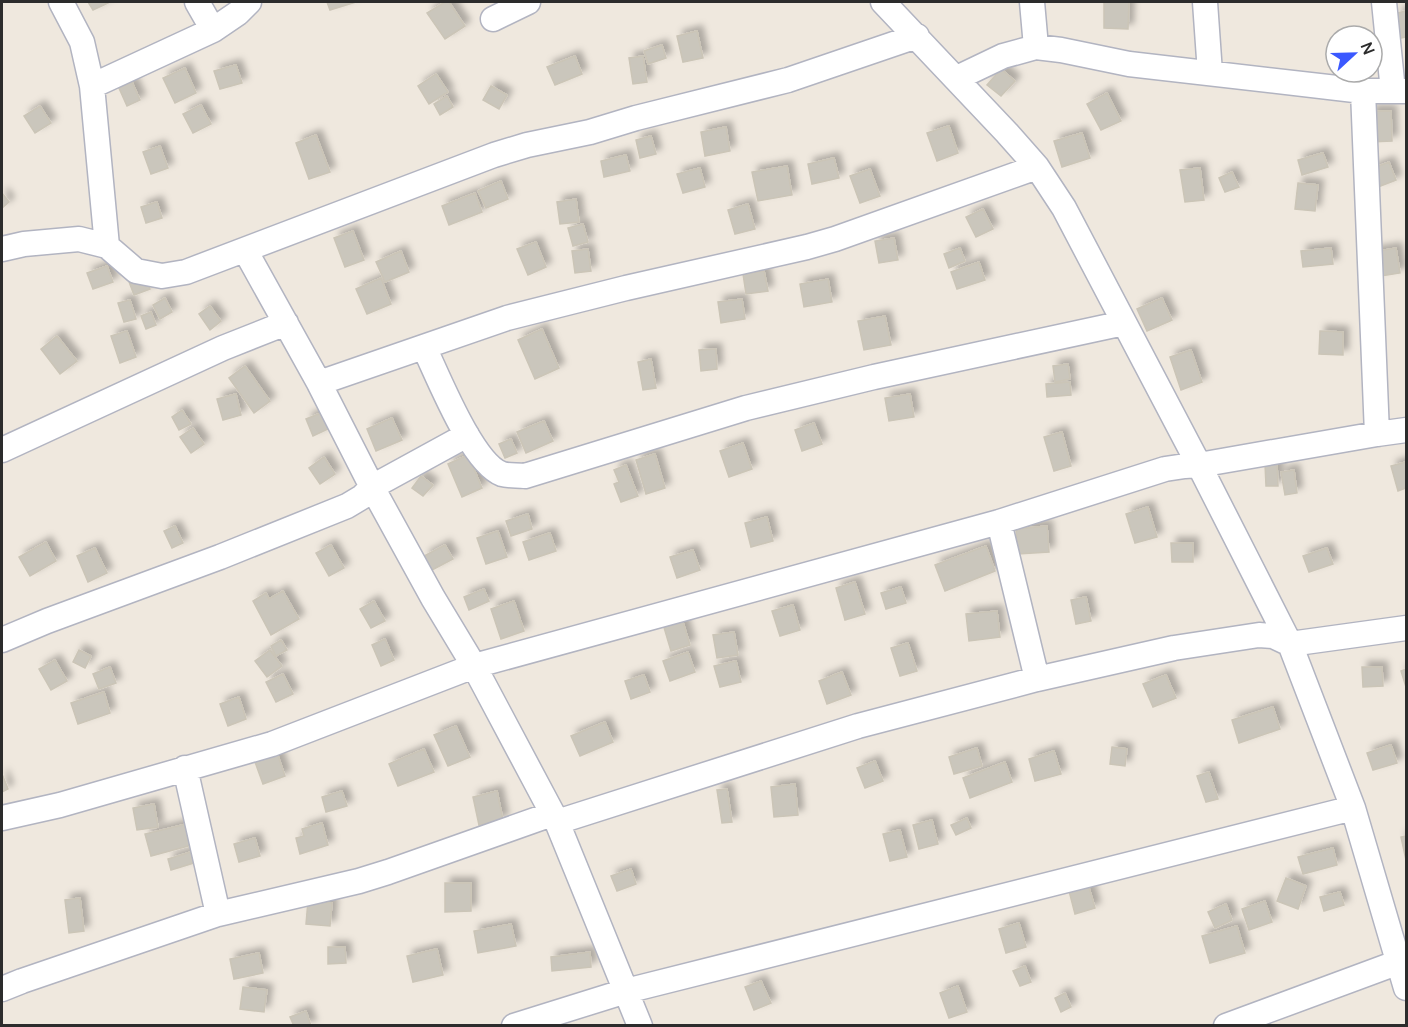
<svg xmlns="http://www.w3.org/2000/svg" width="1408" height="1027" font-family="Manrope,sans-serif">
<defs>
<filter id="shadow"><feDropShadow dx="5.5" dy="-5.5" stdDeviation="3" flood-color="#0004"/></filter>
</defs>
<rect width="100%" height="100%" fill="#efe8de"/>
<path fill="#cac6bc" stroke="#cbc5b7" stroke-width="1.5" filter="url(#shadow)" d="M88,2H110L93,10Z
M327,2H356L330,10Z
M445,2H449L465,26L445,39L427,13Z
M1104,2H1129L1128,29L1104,28Z
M1406,11V37L1401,38L1397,13Z
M697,31L703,58L683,62L677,36Z
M662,45L666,58L648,64L644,51Z
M575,56L582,74L555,85L547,67Z
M643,56L647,82L633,84L629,58Z
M236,65L242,83L220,89L214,71Z
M185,68L196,93L175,103L163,78Z
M1001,69L1015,81L1001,96L987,85Z
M436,74L448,92L429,104L418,86Z
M132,82L140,100L127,106L119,88Z
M491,86L507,95L499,109L483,100Z
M1107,93L1121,121L1101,130L1087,104Z
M447,96L453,107L440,115L434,104Z
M201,105L211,124L193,133L183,114Z
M40,106L51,123L35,133L24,116Z
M1370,111H1391L1392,141L1370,142Z
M949,126L958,153L937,161L927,133Z
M726,127L730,151L705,156L701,132Z
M1082,133L1090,158L1062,167L1054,141Z
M316,135L330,172L309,179L296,143Z
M651,136L656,154L640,158L636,140Z
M160,146L168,168L151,174L143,152Z
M1323,153L1328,167L1302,175L1298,160Z
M626,155L630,171L604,177L601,161Z
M834,158L839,178L812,184L808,164Z
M1389,162L1396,180L1378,187L1371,169Z
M787,166L792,195L758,201L752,172Z
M700,168L705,187L683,193L677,174Z
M1200,168L1204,200L1185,202L1180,170Z
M870,169L880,196L860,203L850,176Z
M1232,172L1239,187L1225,192L1219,178Z
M501,181L508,199L486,208L478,191Z
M1298,183L1318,185L1315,211L1295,209Z
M2,193L9,202L2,208Z
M475,193L482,212L449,225L442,206Z
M576,199L579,222L560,224L557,202Z
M157,202L162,218L146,223L141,207Z
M748,204L755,229L735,234L728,210Z
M983,209L993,229L976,237L966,217Z
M583,224L588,242L573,246L568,228Z
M353,231L364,260L345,267L334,238Z
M894,238L898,260L879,263L875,241Z
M536,242L546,267L528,275L517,249Z
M960,248L965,261L949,268L944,254Z
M1331,248L1333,264L1303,267L1301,251Z
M1396,248L1400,273L1375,277L1372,252Z
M588,249L591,271L575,273L572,251Z
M401,251L409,272L385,282L376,262Z
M979,262L985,280L957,289L951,272Z
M107,266L113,282L93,289L87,273Z
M764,271L768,291L746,294L743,274Z
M144,274L150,289L134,295L128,279Z
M381,278L391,304L367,314L356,289Z
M828,279L832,302L804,307L800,284Z
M165,298L172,312L160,319L153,305Z
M1162,298L1172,320L1147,331L1137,309Z
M742,299L745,319L721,323L718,302Z
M130,300L136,319L124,322L118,303Z
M210,306L221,321L210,330L199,314Z
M151,312L156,325L146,329L141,316Z
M885,316L891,345L864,350L858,321Z
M542,329L559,368L535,379L518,340Z
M127,331L136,357L120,363L111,336Z
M1320,331L1343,332V355L1319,354Z
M57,336L77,361L60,374L41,349Z
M716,349L717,369L701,371L699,350Z
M1191,350L1202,382L1181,390L1170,357Z
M651,359L656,388L643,390L638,362Z
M1068,364L1070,379L1055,382L1053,366Z
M245,366L270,401L254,413L229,378Z
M1070,382L1071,395L1047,397L1046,384Z
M236,394L241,415L223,420L217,399Z
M910,394L914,417L889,421L885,398Z
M182,410L191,424L179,430L172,417Z
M321,413L328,429L313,436L306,419Z
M392,418L402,440L376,451L367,429Z
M544,421L553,441L526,453L517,432Z
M814,423L822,444L802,451L795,430Z
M193,428L204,444L191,453L180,437Z
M1062,432L1071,466L1054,471L1044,437Z
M511,439L517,453L505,458L499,444Z
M743,443L752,469L729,477L720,451Z
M655,454L665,488L646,494L636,460Z
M468,455L482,488L462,497L448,464Z
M324,457L335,474L320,484L309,468Z
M1406,462V488L1398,491L1391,466Z
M1265,464H1277L1278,486H1266Z
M626,465L638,496L621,502L614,484L619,482L614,470Z
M1294,470L1297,493L1285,495L1281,472Z
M421,476L433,485L423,496L412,488Z
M1148,507L1157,537L1135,543L1126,514Z
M528,514L532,529L511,536L506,521Z
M767,517L773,541L751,547L745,523Z
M175,526L183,543L172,548L164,531Z
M1047,526L1049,552L1018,554L1016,529Z
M498,531L507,557L486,564L477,538Z
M550,533L556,551L529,560L523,542Z
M46,542L56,561L30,576L19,557Z
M1171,543H1193V562H1172Z
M331,545L344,568L329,576L316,553Z
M445,545L453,559L432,570L424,556Z
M986,546L995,571L945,591L935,565Z
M95,548L107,573L88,582L77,556Z
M1327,548L1333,564L1309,572L1303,556Z
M693,550L700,570L677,578L670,557Z
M855,582L865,614L845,620L836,588Z
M901,587L906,603L886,609L881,593Z
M484,589L489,601L469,610L464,597Z
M283,591L299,619L271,635L253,601L266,593L269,599Z
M1086,597L1091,621L1076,624L1071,600Z
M374,601L385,621L371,628L360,609Z
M514,601L524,631L501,639L491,609Z
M793,605L800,630L780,636L772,611Z
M997,611L1000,637L969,641L966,614Z
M682,619L690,645L671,651L663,624Z
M734,632L738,655L717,658L713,635Z
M385,639L394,660L381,666L372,645Z
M281,640L287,650L276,656L271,646Z
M908,643L917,671L900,676L891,648Z
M79,650L91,656L85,668L73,662Z
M270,650L282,666L267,677L255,661Z
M688,652L695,672L670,681L663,661Z
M55,660L67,681L51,690L39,669Z
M736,661L741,682L720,687L714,666Z
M110,667L116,683L99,689L93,674Z
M1362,667H1382L1383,686L1363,687Z
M1406,669V687L1401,671Z
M842,672L851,695L827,704L819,681Z
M283,674L293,694L276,702L266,682Z
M644,675L650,692L631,699L625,681Z
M1166,675L1176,698L1153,707L1143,684Z
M104,692L110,713L78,724L71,703Z
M239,697L246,719L228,726L220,704Z
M1273,707L1280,729L1239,743L1232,720Z
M605,722L613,742L580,756L571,736Z
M456,726L470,757L448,766L434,735Z
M1391,745L1397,763L1373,770L1367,753Z
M1112,747L1127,749L1125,766L1110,764Z
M977,748L982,766L954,774L949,757Z
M424,749L434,772L398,786L389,764Z
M1054,751L1061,774L1035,781L1029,759Z
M277,753L285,776L263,784L255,762Z
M875,761L883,781L865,788L857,768Z
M1005,762L1012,782L970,798L963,778Z
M1209,772L1218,799L1206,802L1197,776Z
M2,774L8,789L2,792Z
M795,784L798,815L774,817L771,787Z
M727,789L732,822L722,823L717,790Z
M342,791L347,806L326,812L322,797Z
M497,791L503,820L479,825L473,797Z
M154,804L158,827L137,830L133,808Z
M967,818L971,828L956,835L951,825Z
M932,820L938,844L919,849L913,825Z
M322,823L328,845L300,854L296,838L304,836L302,829Z
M187,824L192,845L151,856L145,834Z
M900,830L907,857L890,861L883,834Z
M1406,836V860L1401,837Z
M255,838L260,856L239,862L234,844Z
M1333,848L1337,865L1303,874L1298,857Z
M191,852L194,863L171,870L168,859Z
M631,869L636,884L617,891L611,876Z
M1286,878L1306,886L1298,909L1277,901Z
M1087,881L1095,908L1075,914L1068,887Z
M445,883H471V911L445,912Z
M1340,892L1344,905L1324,911L1320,897Z
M80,898L84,931L69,933L65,900Z
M308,901L332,903L330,926L306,924Z
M1265,901L1272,922L1249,930L1242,909Z
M1226,904L1232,920L1215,928L1208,912Z
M1019,923L1026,947L1006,953L999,929Z
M511,924L516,946L478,953L474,931Z
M1237,926L1245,953L1210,963L1202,936Z
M328,947H345L346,963L328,964Z
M437,949L443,975L413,982L407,956Z
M590,952L591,967L552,971L551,957Z
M259,953L263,973L234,979L230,959Z
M1025,966L1031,982L1020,986L1013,971Z
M761,981L771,1003L754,1010L745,987Z
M958,986L967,1012L949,1018L940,993Z
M243,987L267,990L264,1012L240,1009Z
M1065,993L1071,1007L1061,1012L1055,998Z
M306,1011L311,1026H294L290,1017Z"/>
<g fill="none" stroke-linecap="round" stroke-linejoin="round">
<g stroke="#b2b4c1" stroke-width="27">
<path id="minor" d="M61,2L82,42L92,86L107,246
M197,2L213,30
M883,2L1007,133L1037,167L1064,208L1199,465L1290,644L1353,808L1406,988
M1032,2L1036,47
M1205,2L1210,73
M1384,2L1393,91
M493,19L528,2
M957,78L1003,56L1036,47L1061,50L1129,64L1363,91H1406
M92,86L213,30L238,13L249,2
M1363,91L1377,434
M2,249L24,244L79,239L107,246L136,271L162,276L186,272L494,155L527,145L590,132L636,118L788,80L917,36
M245,250L319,383L372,487L433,598L474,666L557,822L640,1026
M424,347C438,376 472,463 502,474C509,476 518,475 525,476L746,408L874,377L1124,323
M319,383L507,318L626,288L807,247L835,239L1037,167
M2,450L223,348L286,323
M999,522L1037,679
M2,640L47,621L220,557L347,506L362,497L372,487L467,435
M185,768L218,914
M2,818L60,805L272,744L474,666L999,522L1165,469L1185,466L1199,465L1377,434L1406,430
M557,822L858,726L1037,679L1174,648L1259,635L1273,636L1290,644L1406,628
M2,989L22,981L218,914L359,881L388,872L552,814
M514,1026L626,991L1353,808
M1226,1026L1399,962"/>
</g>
<use href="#minor" stroke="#fff" stroke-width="24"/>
</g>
<rect width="1408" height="1027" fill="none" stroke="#2c2c2c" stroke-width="6"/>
<g transform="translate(1354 54) rotate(68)"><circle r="28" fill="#ffffff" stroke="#ababab" stroke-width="1.5"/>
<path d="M0-4.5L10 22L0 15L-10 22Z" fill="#3b59ff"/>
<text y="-9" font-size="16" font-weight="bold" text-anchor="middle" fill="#2c2c2c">N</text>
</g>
</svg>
